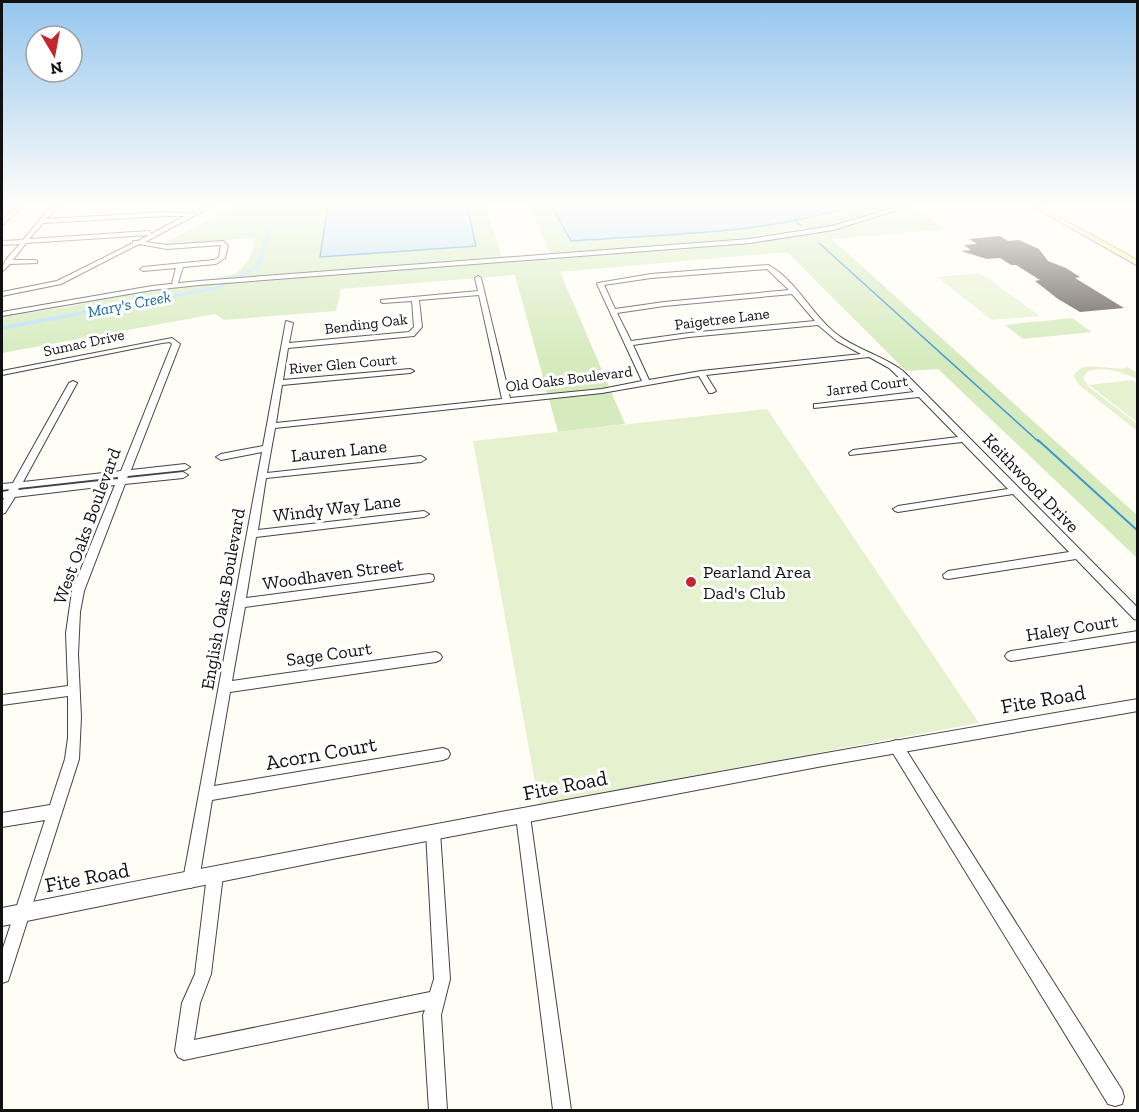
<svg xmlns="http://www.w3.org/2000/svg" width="1139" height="1112" font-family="'Zilla Slab',serif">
<rect width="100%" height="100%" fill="#fffdf5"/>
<path fill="#d5ebbd" d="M238,205H485L504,262L552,258L529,205H909L946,229L832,239L1137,515V558L938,369L906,371L787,252L560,272L625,424L558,432L515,275L341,289L336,311L224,320L215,314L2,353V317L61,308L235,274C248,265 253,253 256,238L160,245Z
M1072,318L1092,332L1023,339L1005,325Z"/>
<path fill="#e6f2cf" d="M980,273L1040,316L992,320L937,277Z
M1090,366L1122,369L1128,367L1137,373V379C1122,372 1105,366 1088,371L1083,378L1089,387L1137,424V431L1078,384L1074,376C1078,368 1083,367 1090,366Z
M1133,380L1137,384V422L1089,385Z
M767,409L979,723L539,804L473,441Z"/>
<path fill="#b9e0f7" stroke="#3f96cf" stroke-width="1.5" d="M328,205H467L476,246L320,257Z
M551,205H853C768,235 660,234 571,241Z"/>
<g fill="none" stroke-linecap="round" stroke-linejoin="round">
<path stroke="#3f96cf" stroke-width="1.5" d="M794,219L801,226
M819,243L1039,442"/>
<path stroke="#3f96cf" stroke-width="2" d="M1038,440L1138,531"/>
<path fill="#b9e0f7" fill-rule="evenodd" d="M275,205H279L260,267L219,289L2,330V326L218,286L256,266Z"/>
</g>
<path fill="#5a524d" d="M1000,236L1008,241L1019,240L1039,249L1048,261L1066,268L1080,277L1075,278L1124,308L1080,312L1058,299L1035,281L1040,280L1016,265H1011L1000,258L987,259L961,251L971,250L964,245L977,244L969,239Z"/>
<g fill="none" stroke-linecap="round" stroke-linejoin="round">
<g stroke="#444" stroke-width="2">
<path id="minor" d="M55,205H63L55,208L46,219L167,212L191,214L209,205H214L145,242L167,245L223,241L228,246L225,258L216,264L183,267L178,283L175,285L172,283L176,268L143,271L140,269L143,267L214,260L219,257L221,245L167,249L139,244L61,284L2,296V292L57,281L133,243V241H138L149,235L26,243L13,260H35L37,261V263L10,264L4,270L2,271C2,261 13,252 20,244L2,245V241L23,240L51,206ZM167,216H185L151,234L149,231L29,239L43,223Z
M768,265C795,279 810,312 834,332C854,349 882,355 903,371L1138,608V620L1134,619L1076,559L948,579L944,578L943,575L948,571L1069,552L1013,494L898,512L895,511L893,509L898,506L1008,489L962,442L850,455L849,453L853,450L958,437L919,397L814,408V404H817L914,392L889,368L869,357L706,375L716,391L712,393H709L699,376L602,393L275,428L267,473L421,456L426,459L421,462L266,478L258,530L424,511L429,514L424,517L256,537L246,598L429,574L433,575L434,578L433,581L429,582L245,607L232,681L436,652L440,654L442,657L440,660L436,662L230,692L214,786L443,748L448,750L450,754L448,758L443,760L212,800L199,880L196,885L191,888L186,885L183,880L262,452L221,460L216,457L221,454L263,446L286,321L293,323L289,343L409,332L414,327L412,301L383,303L381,302V300L478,291L475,278L478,276L481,278L510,398L602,389L642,381L597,284L598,283L651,274ZM767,269L789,290L664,302L615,309L604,285L651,278ZM792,294L815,321L689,333L631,341L617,313L664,306ZM479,295L502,399L276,423L282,385L410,373L414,371L410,369L283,380L288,348L414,336L422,327L419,300ZM818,325L837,341L861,354L701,371L649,380L633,345L689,337Z
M172,338L180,344L131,470L185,464L190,467L185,470L128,476L127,478L183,472L188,475L183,478L125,484L84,591L80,612L78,654L81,717L79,759L10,975L8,981L2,983V951L45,820L2,827V813L50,805L65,759L68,738V696L2,705V695L68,686L66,633L72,591L115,485L15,497L5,513L2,514V503L4,498H2V492L8,491L9,489L2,490V484L13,483L69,383L73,381L77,383L23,482L121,471L172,344L170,342L162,343L2,375V371ZM118,477V479L18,490L19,488Z
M1138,631V641L1011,661L1007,659L1005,656L1007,653L1011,651Z
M896,740L901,742L1122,1090L1124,1097L1122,1104L1115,1106L1108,1104L891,750L889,746L891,742Z
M523,809L528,811L530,816L571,1110H553L516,816L518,811Z
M433,825L438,827L440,832L450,979L441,1015L447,1110H429L423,1015L425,1010L184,1060L178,1057L175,1051L182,1003L195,974L207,875L210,870L215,867L220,870L223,875L211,974L200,1003L194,1040L430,992L434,979L426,832L428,827Z"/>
</g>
<g stroke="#444" stroke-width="2">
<path id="tertiary" d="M17,205H23L4,224L2,225V220Z
M905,205H913L833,230L750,243L199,285L152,290L2,316V312L152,286L199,281L750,239L832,226Z
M1138,699V711L823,766L332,859L2,926V908C380,833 758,763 1138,699Z"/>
</g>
<g stroke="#333" stroke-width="1">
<path id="secondary" d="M1030,205H1037L1138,260V266Z"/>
</g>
<use href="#minor" fill="#fff" fill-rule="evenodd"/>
<use href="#tertiary" fill="#fff" fill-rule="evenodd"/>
<use href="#secondary" fill="#fff6b0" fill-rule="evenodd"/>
</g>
<linearGradient id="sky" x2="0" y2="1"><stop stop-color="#95c6ee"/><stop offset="0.57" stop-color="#fffefa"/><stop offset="1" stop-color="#fffefa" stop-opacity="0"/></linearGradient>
<rect width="1139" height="360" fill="url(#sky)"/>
<circle fill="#c4262e" stroke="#fff" stroke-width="2" cx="691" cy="582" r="6"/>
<g text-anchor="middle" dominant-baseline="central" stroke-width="6" stroke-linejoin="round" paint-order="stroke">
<g font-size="15" fill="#111" stroke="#fff">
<text transform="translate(722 319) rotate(-7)">Paigetree Lane</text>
<text transform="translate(366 324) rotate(-7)">Bending Oak</text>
<text transform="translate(84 343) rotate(-12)">Sumac Drive</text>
<text transform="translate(343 364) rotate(-5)">River Glen Court</text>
<text transform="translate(569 379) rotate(-7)">Old Oaks Boulevard</text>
<text transform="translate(867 386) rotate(-7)">Jarred Court</text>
</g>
<g font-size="16" font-style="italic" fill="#1768a6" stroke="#fff">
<text transform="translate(129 304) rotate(-11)">Mary's Creek</text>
</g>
<g font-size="18" fill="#111" stroke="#fff">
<text transform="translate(339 451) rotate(-6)">Lauren Lane</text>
<text transform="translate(1031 483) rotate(46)">Keithwood Drive</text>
<text transform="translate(337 508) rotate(-7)">Windy Way Lane</text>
<text transform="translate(87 526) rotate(-70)">West Oaks Boulevard</text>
<text transform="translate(333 574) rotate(-8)">Woodhaven Street</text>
<text transform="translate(223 599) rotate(-80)">English Oaks Boulevard</text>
<text transform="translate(1072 628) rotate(-9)">Haley Court</text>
<text transform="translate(329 654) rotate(-8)">Sage Court</text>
</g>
<g font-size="18" fill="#111" stroke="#fff" text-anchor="start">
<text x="703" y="572">Pearland Area<tspan x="703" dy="21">Dad's Club</tspan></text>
</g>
<g font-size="21" fill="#111" stroke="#fff">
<text transform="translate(1043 699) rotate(-10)">Fite Road</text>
<text transform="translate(321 753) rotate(-10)">Acorn Court</text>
<text transform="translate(565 785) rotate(-11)">Fite Road</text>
<text transform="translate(87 877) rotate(-11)">Fite Road</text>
</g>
</g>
<rect width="1139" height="1112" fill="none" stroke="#111111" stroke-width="6"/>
<g transform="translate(54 54) rotate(170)"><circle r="28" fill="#ffffff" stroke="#a0a0a0" stroke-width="1.5"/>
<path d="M0-4.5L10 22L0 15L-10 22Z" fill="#c4262e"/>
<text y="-9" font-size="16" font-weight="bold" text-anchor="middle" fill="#111111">N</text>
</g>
</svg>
